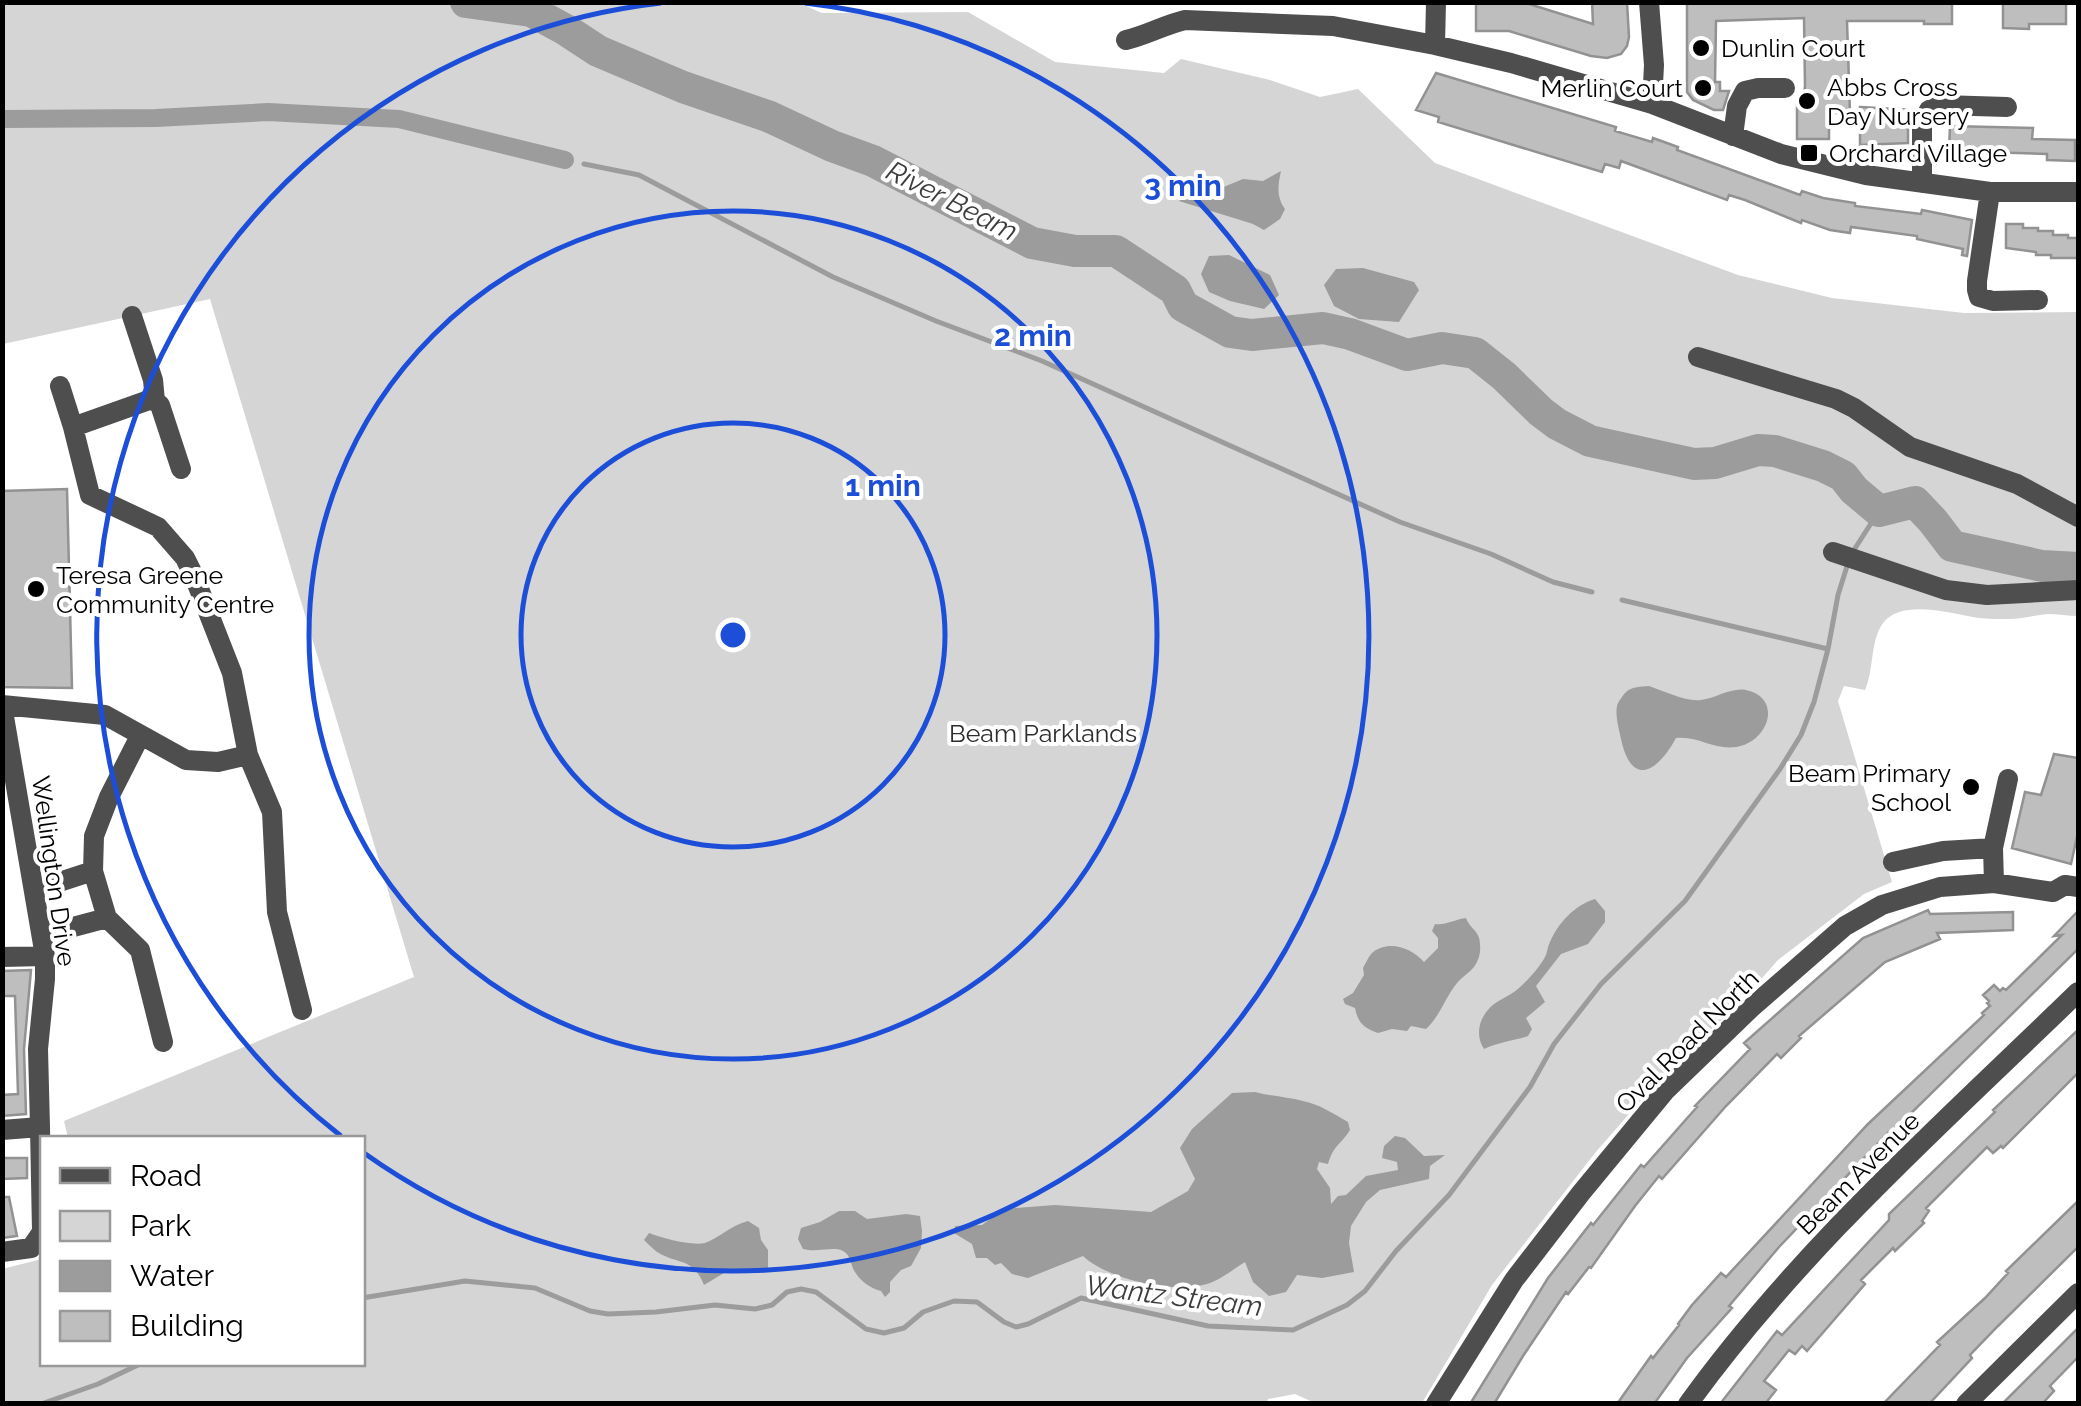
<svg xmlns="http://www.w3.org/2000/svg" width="2081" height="1406" font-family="Raleway,sans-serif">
<rect width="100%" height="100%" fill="#fff"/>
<path fill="#d5d5d5" d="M797,2L822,13L968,12L1055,62L1164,73L1181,59L1270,80L1320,97L1358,89L1435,163L1738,275L1832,298L1964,313L2078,312V616C2068,616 2058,614 2048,614C2035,615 2022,619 2009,619C1999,619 1989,619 1979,618C1953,614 1902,598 1883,623C1870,641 1874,670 1865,690L1844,686L1838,701L1892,882L1864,894L1778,960L1741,1002L1668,1069L1595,1153L1492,1285L1422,1403H1315L1295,1394L1268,1399L1266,1404L3,1403L2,1269L42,1259V1364H362V1138H68L64,1121L414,977L210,299L3,344V3Z"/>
<path fill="#9c9c9c" d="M1281,171C1278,185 1276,197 1285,209L1280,219L1264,230L1253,224L1179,201L1186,196L1209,193L1243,179L1263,181Z
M1229,255L1270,275L1279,295L1264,309L1230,301L1209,292L1201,274L1209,256Z
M1363,268L1414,282L1419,290L1399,322L1359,319L1334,306L1324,285L1336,269Z
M1649,686C1664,691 1686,702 1701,700C1716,698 1732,687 1746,690C1780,697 1771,735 1744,745C1718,754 1700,735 1676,738C1658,771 1632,789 1621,739C1619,729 1615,716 1617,706C1618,702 1623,695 1626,692C1633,686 1640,687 1649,686Z
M1595,899L1605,911V922L1588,944L1561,954L1536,986L1545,1002L1526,1018L1532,1029L1528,1036C1513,1041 1498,1042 1484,1049C1476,1037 1478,1022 1487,1011C1495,1000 1510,997 1519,988C1528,980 1539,968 1545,957C1547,954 1548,945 1550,942C1558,923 1575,905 1595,899Z
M1466,918C1470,929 1480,931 1480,944C1481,952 1479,960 1474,967C1469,973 1462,977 1457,983C1445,998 1440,1016 1426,1029L1411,1026L1407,1031L1392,1029L1378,1033C1364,1028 1358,1023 1355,1008L1345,1004L1343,999L1353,993L1364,975L1363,968C1366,963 1368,957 1372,953C1388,939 1412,948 1424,962L1438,948V938L1432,931L1435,924C1444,926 1456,919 1466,918Z
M1255,1092C1271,1096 1287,1097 1303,1101C1319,1104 1334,1114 1348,1122L1350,1130C1340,1146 1334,1144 1328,1164L1319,1162L1317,1169L1330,1188L1331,1204L1338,1196L1346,1195L1366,1176L1398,1170L1397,1162L1382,1158L1384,1146L1395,1136L1405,1138L1424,1156L1445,1155L1430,1166L1429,1179L1380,1190L1366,1202L1351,1226L1349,1243L1354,1272L1322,1278L1297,1275L1286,1292L1269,1296L1253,1282L1245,1262C1232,1270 1218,1282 1203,1285C1171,1293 1107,1279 1083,1256L1028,1278L1012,1274L1001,1263L995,1265L987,1258H976L972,1244L954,1233L955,1226L982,1225L997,1214L1015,1208L1055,1205L1151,1212L1188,1191L1195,1179L1180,1148L1192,1129L1232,1093Z
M839,1211H855L867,1219L906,1214L920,1216L922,1231L921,1248L911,1266L901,1270L890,1282V1292L885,1297L881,1291C872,1289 860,1281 855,1272C850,1265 852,1256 843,1251C834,1246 817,1253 803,1249L798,1239L801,1228L820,1222Z
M748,1221L759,1228L761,1240L768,1250V1268L758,1273H724L704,1285C693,1257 678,1265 657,1252C652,1248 648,1244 644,1240L649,1233C662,1238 691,1246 705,1243C719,1238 731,1225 748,1221Z"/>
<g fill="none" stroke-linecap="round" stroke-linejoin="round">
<path stroke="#9c9c9c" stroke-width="5" d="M584,164L639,175L833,277L936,321L1042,361L1400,522L1491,554L1553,582L1592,592
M1852,553L1879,511
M1622,600L1828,649
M362,1298L465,1281L535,1288L590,1311L608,1314L656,1312L715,1305L755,1309L772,1305L787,1292L801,1289L816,1292L866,1329L884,1333L904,1328L923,1312L954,1301L977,1302L1004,1322L1016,1327L1028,1324L1081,1298L1208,1326L1293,1330L1347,1305L1365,1291L1396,1251L1449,1195L1530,1087L1554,1044L1601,984L1685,901L1780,769L1801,735L1814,702L1828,649L1838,595L1848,563
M41,1404L98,1384L140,1364"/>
<path stroke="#9c9c9c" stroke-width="18" d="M2,119L156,118L268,112L399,119L565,160"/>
<path stroke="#9c9c9c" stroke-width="32" d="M466,2L531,11L566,30L598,51L683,87L770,117L832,146L873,161L1032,243L1075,251H1116L1175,290L1183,306L1230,332L1252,335L1323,328L1350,334L1407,355L1442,348L1475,353L1504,376L1541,412L1557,424L1590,441L1694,464L1715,463L1758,450L1775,451L1823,466L1843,476L1854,490L1879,511L1915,502L1933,521L1952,546L2042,566L2078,568"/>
</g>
<path fill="#bebebe" stroke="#929292" stroke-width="2.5" d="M1476,2L1526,3L1593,24L1592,2H1627L1629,37L1627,46L1621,54L1607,58L1591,56L1509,31H1476Z
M1687,2H1952V24H1924V21H1847L1850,113H1829V139H1797V102H1803L1805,86L1804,18L1716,21L1715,82H1720V91H1729L1723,110H1714L1693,100L1687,92Z
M2003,2H2066V24H2029V29L2003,28Z
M1436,73L1616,127L1615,131L1652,142L1653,138L1678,147L1677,150L1800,195L1802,191L1823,198L1855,203V206L1921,214L1922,210L1972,220L1967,256L1962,255L1963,249L1917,239V236L1851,227L1850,233L1830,230L1802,220L1801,223L1745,200L1729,195L1727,200L1621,161L1619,168L1605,164L1602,172L1438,122L1439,117L1416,110Z
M1860,107L1914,110L1908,124V143L1860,145Z
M1950,126L2033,128L2032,139L2075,140V161L2047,160V154L1949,151Z
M2006,224H2023V228H2038V231H2053V235H2068V238H2078V258H2051V255H2036V252L2006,248Z
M67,489L72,688L2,687V491Z
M2054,754L2078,758V832L2071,864L2012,848L2025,792L2041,795Z
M1928,910L1930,914L2013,912V930L1937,933L1940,939L1885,962L1799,1036L1801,1038L1781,1058L1777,1054L1726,1106L1662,1179L1659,1176L1635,1206L1591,1268L1589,1267L1568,1294L1566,1292L1523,1356L1494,1404H1470L1548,1278L1591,1223L1593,1225L1641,1165L1644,1167L1697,1107L1695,1106L1750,1049L1744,1043L1863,938Z
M2078,911V949L1889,1135L1888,1133L1779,1247L1729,1306L1732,1308L1687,1358L1654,1404H1617L1651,1356L1653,1358L1679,1325L1678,1324L1692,1305L1721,1273L1726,1277L1868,1124L1984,1015L1982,1013L1990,1006L1987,1003L1989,1001L1983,995L1994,985L2000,991L2003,988L2006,990L2062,935L2054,936Z
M31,970L24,1049L26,1114L2,1116V1095L18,1094L15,996H2V971Z
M2078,1030V1073L2003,1148L2001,1146L1993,1153L1987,1147L1926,1208L1929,1211L1922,1221L1924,1223L1895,1251L1893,1248L1861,1280L1865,1284L1807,1351L1802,1346L1795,1354L1789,1350L1764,1381L1776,1390L1765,1404H1720L1777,1331L1782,1335L1889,1220V1214L1995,1112L1993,1110Z
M2,1158H27V1178L2,1179Z
M2,1197H9L17,1236L2,1238Z
M2078,1201V1247L1998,1326L1970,1355L1972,1358L1929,1404H1883L1940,1345L1937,1342L1985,1298L2008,1273L2006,1271Z
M2078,1328V1357L2050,1386L2054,1391L2042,1404H2002Z"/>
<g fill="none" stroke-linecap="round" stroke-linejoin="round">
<path stroke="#4e4e4e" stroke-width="20" d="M1649,2L1654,65L1652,104
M1126,40C1147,35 1164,25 1185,20L1333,26L1435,45L1511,63L1652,104L1781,154L1866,175L1990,192H2078
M1435,45L1436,2
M1733,136L1737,106L1745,91L1758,88H1785
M1922,183V125L1929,110L1942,105L2007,107
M1990,192L1977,281V290L1979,297L1993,301L2038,300
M132,316L153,380L155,401
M1698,357L1836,399L1854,408L1910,447L2017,484L2078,517
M60,386L73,427L90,495L158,527L185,558L194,576L232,673L248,755L272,812L277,912L302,1010
M73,427L149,400L155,401L160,405L181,469
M1833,552L1946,590L1987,595L2078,590
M140,736L109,797L94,836L93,871L107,918L140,950L163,1042
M1893,862L1943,851L1993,848
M1994,883L1993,848L2008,779
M50,885L93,871
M58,931L107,918
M2,957L45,956
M2,1130L40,1127L38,1049L45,979V956L2,705L105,715L186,760L218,762L248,755
M2,1252L31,1248L42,1232L40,1127
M1436,1404L1514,1280L1581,1193L1666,1090L1751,1008L1845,926L1882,905L1940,887L1994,883L2053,892L2065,885L2078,887
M1688,1404C1799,1250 1943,1123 2078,992
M1966,1404L2078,1293"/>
</g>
<g fill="none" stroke="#1d4ed8" stroke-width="5">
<circle cx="733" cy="635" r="212"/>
<circle cx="733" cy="635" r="424"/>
<path d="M341 1136A636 636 0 0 1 661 3M805 3A636 636 0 1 1 364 1153"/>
</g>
<g fill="#000" stroke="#fff" stroke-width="4">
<circle cx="1701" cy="48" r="10"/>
<circle cx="1703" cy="88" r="10"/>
<circle cx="1807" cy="101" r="10"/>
<rect x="1799" y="143" width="20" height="20" rx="5"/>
<circle cx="36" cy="589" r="10"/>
<circle cx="1971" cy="787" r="10"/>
</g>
<g text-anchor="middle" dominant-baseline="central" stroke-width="8" stroke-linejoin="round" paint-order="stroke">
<g font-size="25" fill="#000" stroke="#fff" text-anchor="start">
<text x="1721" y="48">Dunlin Court</text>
<text x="1827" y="87">Abbs Cross<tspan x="1827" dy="29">Day Nursery</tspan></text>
<text x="1683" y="88" text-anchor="end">Merlin Court</text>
<text x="1829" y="153">Orchard Village</text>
<text x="56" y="575">Teresa Greene<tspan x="56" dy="29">Community Centre</tspan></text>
<text x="1951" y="773" text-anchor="end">Beam Primary<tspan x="1951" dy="29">School</tspan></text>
</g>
<g font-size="25" fill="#2c2c2c" stroke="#fff">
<text x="1043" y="733">Beam Parklands</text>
</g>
<g font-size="25" fill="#000" stroke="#fff">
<text transform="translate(54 871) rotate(82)">Wellington Drive</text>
<text transform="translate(1687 1041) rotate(-45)">Oval Road North</text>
<text transform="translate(1858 1173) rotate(-45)">Beam Avenue</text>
</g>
<g font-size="28" font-style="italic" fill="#3d3d3d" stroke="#fff">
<text transform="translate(952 201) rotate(27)">River Beam</text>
<text transform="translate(1174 1296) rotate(7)">Wantz Stream</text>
</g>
</g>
<circle cx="733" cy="635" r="15" fill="#1d4ed8" stroke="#fff" stroke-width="5"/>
<g font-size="30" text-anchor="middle" font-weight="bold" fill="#1d4ed8" stroke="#fff" stroke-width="8" stroke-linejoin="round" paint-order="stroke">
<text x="1183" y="196">3 min</text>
<text x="1033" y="346">2 min</text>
<text x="883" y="496">1 min</text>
</g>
<rect width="2081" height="1406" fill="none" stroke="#000000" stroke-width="10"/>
<rect x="40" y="1136" width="325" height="230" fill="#ffffff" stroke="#999999" stroke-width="2.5"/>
<rect x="60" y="1168" width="50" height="15" fill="#4e4e4e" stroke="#999999" stroke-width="2.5"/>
<text x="130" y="1186" font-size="30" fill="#000000">Road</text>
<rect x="60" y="1211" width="50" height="30" fill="#d5d5d5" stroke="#999999" stroke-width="2.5"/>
<text x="130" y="1236" font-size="30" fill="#000000">Park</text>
<rect x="60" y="1261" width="50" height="30" fill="#9c9c9c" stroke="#999999" stroke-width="2.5"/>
<text x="130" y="1286" font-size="30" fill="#000000">Water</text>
<rect x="60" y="1311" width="50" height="30" fill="#bebebe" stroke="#999999" stroke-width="2.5"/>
<text x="130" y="1336" font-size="30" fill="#000000">Building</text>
</svg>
